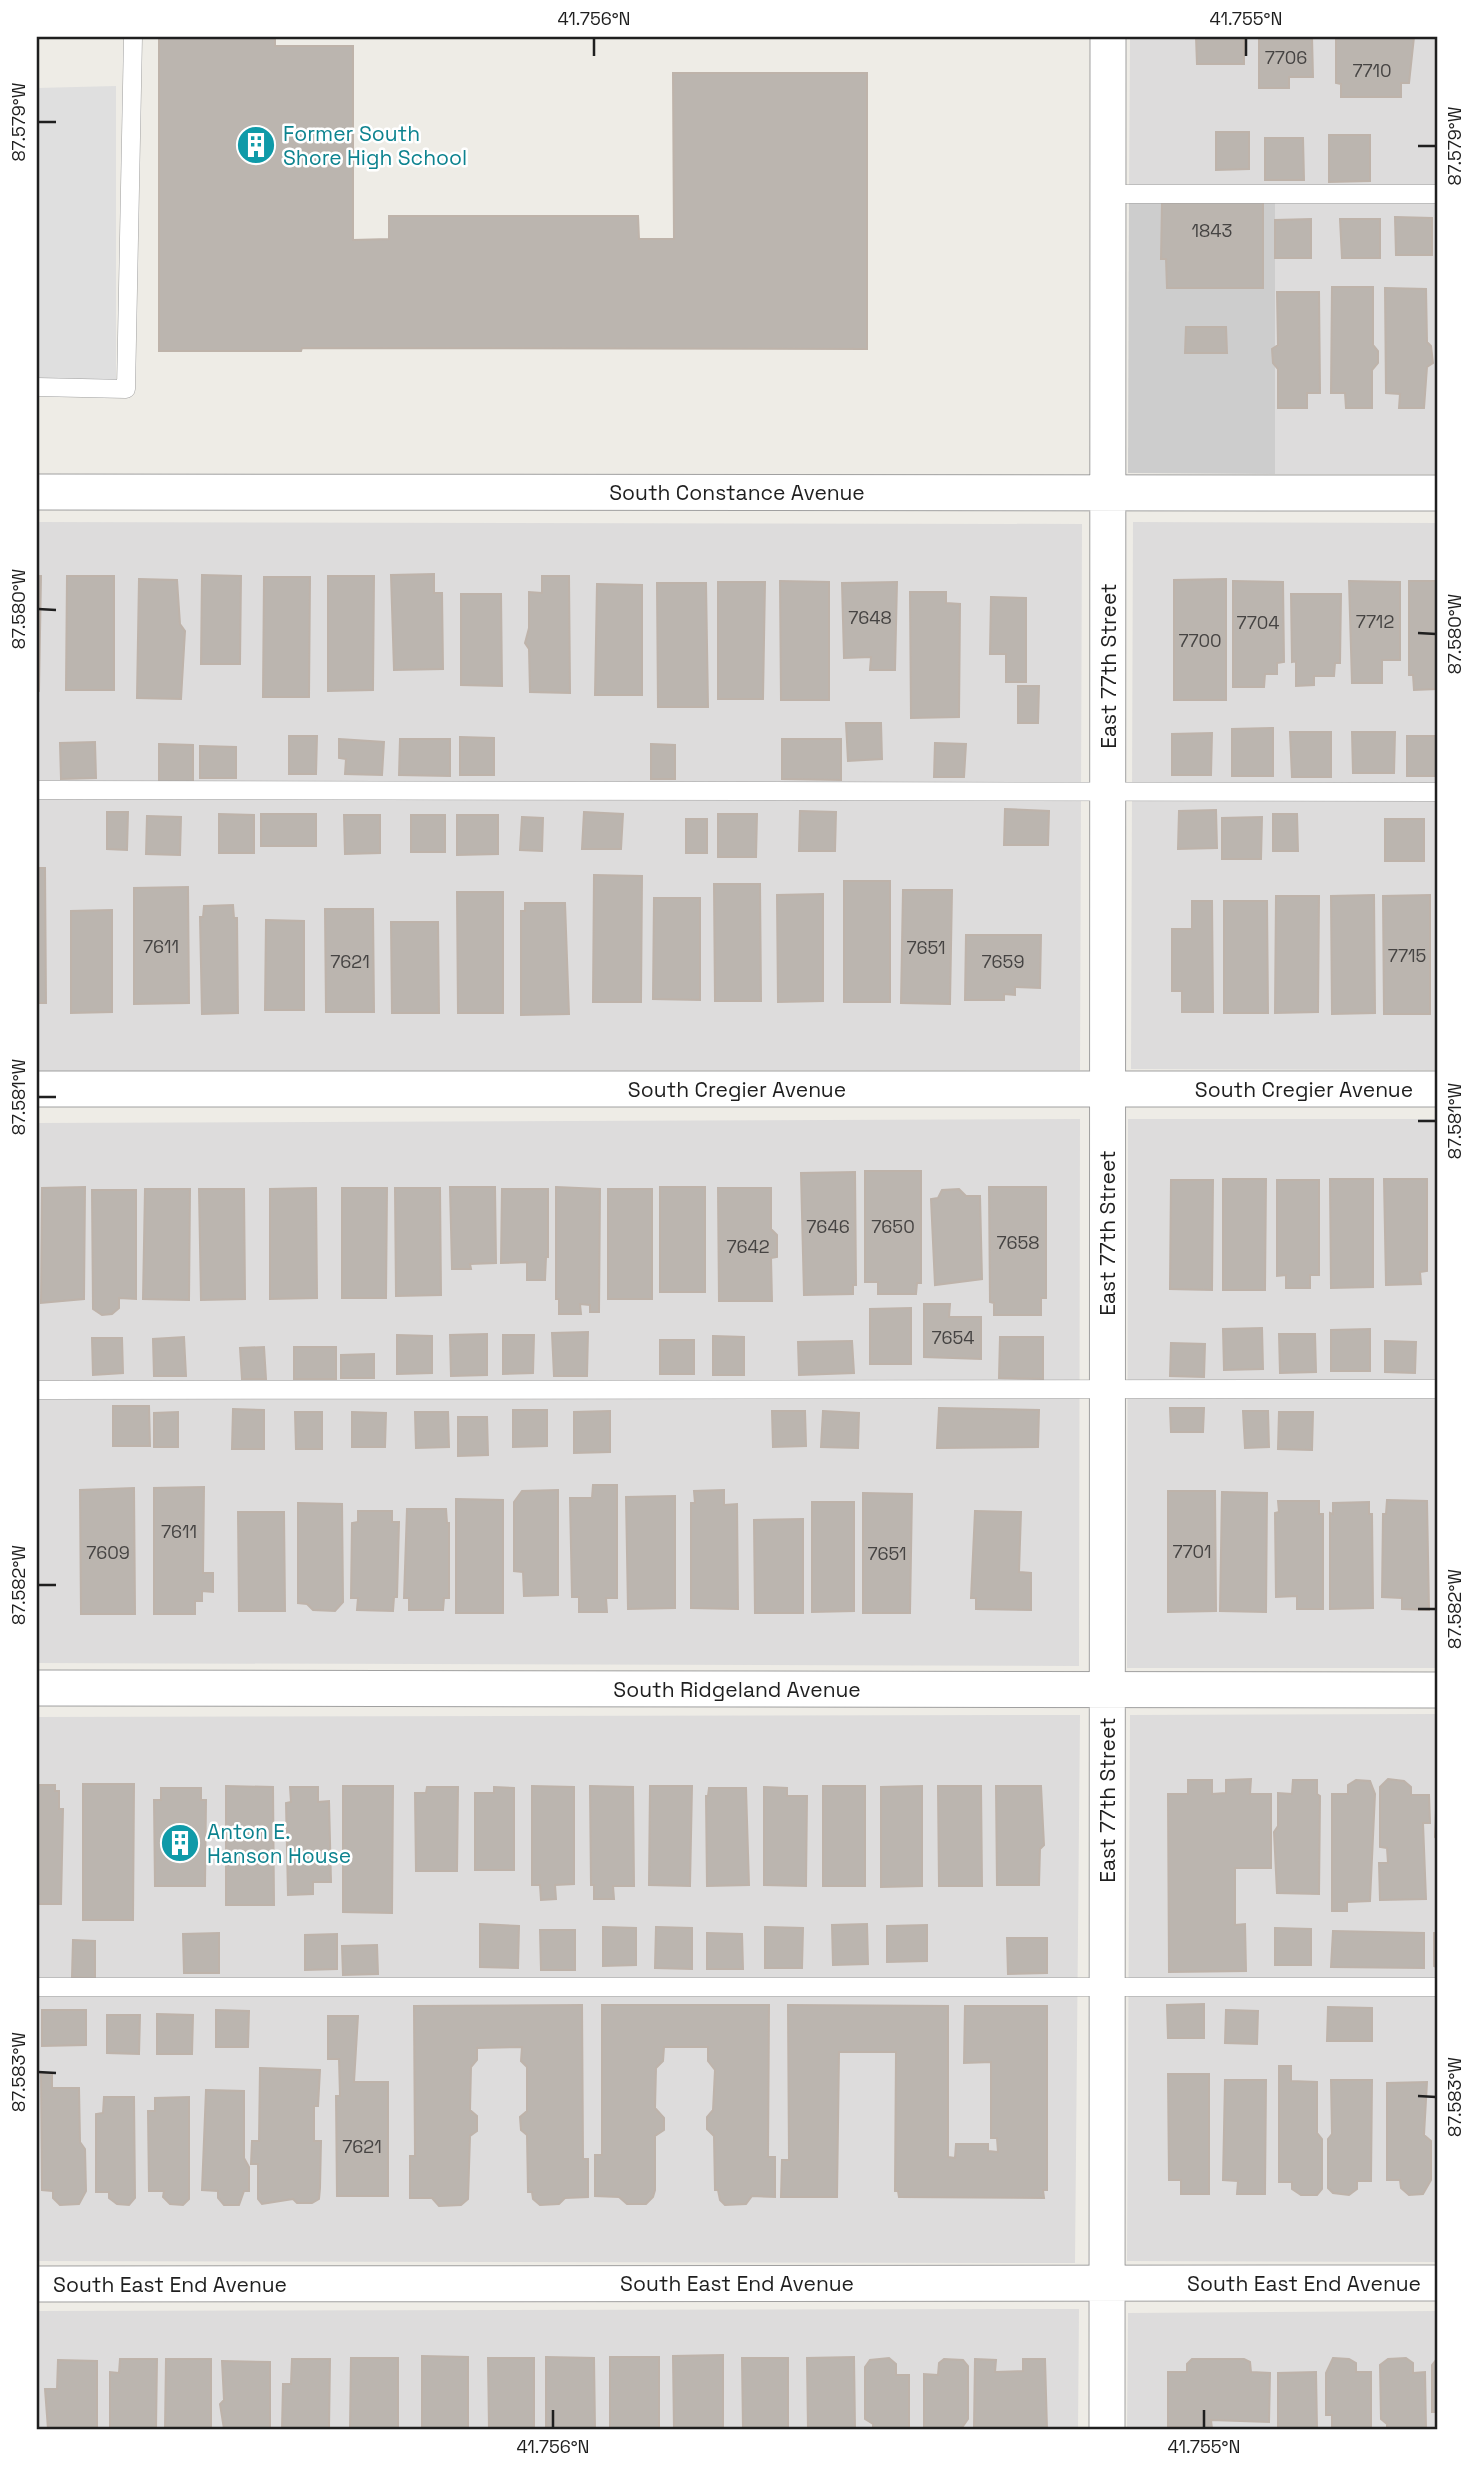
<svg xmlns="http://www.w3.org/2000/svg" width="1474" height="2466" font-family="'Space Grotesk',sans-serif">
<rect width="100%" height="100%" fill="#eeece6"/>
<path fill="#dddcdc" d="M1130,37H1437V474H1275V194H1129Z
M37,522L1082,524L1080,1070L37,1071Z
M1133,522L1437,523V1070L1131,1069Z
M1080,1119L1079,1666L37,1663V1123Z
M1128,1119H1437V1668H1127Z
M1437,1714V2262L1127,2261L1130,1715Z
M1080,1715L1075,2263L37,2261V1717Z
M1079,2309L1078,2429H37V2311Z
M1437,2311V2429H1127L1128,2313Z"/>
<path fill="#cdcdcd" d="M1129,194H1275V474L1128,473Z"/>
<path fill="#dfdfdf" d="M116,86V397L37,396V88Z"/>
<path fill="#bbb5af" stroke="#beb3aa" stroke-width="2" d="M159,37H275V46H353V240L389,239V216H638L639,239H674L673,73H867V349L302,348L301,351H159Z
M1196,37H1244V64H1197Z
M1259,37H1312L1313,77H1289V88H1259Z
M1336,37H1414L1409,83H1401V97H1341V84L1336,83Z
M1216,132H1249V169L1216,170Z
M1329,135H1370V181L1329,182Z
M1265,138H1303L1304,180H1265Z
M1263,201V288H1167L1166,259H1161L1162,203Z
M1395,217L1432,218V255H1396Z
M1311,219V258H1275V220Z
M1340,219H1380V258H1342Z
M1332,287H1373V345L1378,351V363L1372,370V408H1346L1345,393H1331Z
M1385,288L1426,289L1427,342L1431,346L1433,363L1427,367L1424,408H1399L1400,394L1386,393Z
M1277,292H1319L1320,393H1307V408H1278V369L1273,363L1272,349L1278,345Z
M1186,327H1226L1227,353H1185Z
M434,574V593H442L443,669L394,670L391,575Z
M202,575L241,576L240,664H201Z
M37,576H41L39,691H37Z
M67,576H114V690H66Z
M328,576H374L373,690L328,691Z
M542,576H569L570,693L530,692L529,649L525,643L529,628V592L542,593Z
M264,577H310L309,697H263Z
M139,579L177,580L180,624L185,631L181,699L137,698Z
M1226,579V700H1174V580Z
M780,581L829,582V700H781Z
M1233,581L1283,582L1284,662L1277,663V674H1265L1264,687H1233Z
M1349,581L1400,582V660H1382V683H1352Z
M1409,581H1437V689L1414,690L1413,675H1409Z
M718,582H765L763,699H718Z
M897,582L895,670H870L871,657L844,658L842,583Z
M657,583H706L708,707H658Z
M597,584L642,585V695H595Z
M910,592H946V603L960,604L959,717L911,718Z
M461,594H501L502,686L461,685Z
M1291,594H1341L1340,663H1335L1334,676H1314V685L1296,686V661L1292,662Z
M991,597L1026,598V682H1006V654H990Z
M1018,686H1039L1038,723H1018Z
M846,723H881L882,759L848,761Z
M1273,728V776H1232V729Z
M1290,732H1331V777H1292Z
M1352,732H1395L1394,773H1353Z
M1212,733L1211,775H1172V734Z
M289,736H317L316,774H289Z
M1407,736H1437V776H1407Z
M460,737L494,738V775H460Z
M339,739L384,742L382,775L345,774L346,759L339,758Z
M400,739H450V776L399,775Z
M782,739H841V780L782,779Z
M95,742L96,778L61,779L60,743Z
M935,743L966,744L964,777H934Z
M159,744L193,745V782H159Z
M651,744L675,745V779H651Z
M200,746L236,747V778H200Z
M1005,809L1049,811L1048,845H1004Z
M1216,810L1217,848L1178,849L1179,811Z
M800,811L836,812L835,851H799Z
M107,812H128L127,850L107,849Z
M584,812L623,814L621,849H582Z
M219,814L254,815V853H219Z
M261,814H316V846H261Z
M718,814H757L756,857H718Z
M1273,814H1297L1298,851H1273Z
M344,815H380V853L345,854Z
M411,815H445V852H411Z
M457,815H498V854L457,855Z
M147,816L181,817L180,855L146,854Z
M522,817L543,818L542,851L520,850Z
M1262,817L1261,859H1222V818Z
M686,819H707V853H686Z
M1385,819H1424V861H1385Z
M37,868H45L46,1003H37Z
M594,875L642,876L641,1002H593Z
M844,881H890V1002H844Z
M714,884H760L761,1001H715Z
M188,887L189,1003L134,1004V888Z
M903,890H952L950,1004L901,1003Z
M457,892H503V1013H458Z
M823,894V1001L778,1002L777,895Z
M1374,895L1375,1013L1332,1014L1331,896Z
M1430,895V1014H1384L1383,896Z
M1276,896H1319L1318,1012L1275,1013Z
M654,898H700V1000L653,999Z
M1192,901H1212L1213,1012H1182V991H1172V929H1192Z
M1224,901H1267L1268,1013H1224Z
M525,903H565L569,1014L521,1015V911H525Z
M233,905L234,918H237L238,1013L202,1014L200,917H203L204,906Z
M325,909H373L374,1012H326Z
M112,910V1012L71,1013V911Z
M266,920L304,921V1010H265Z
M391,922H438L439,1013H392Z
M966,935H1041L1040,988L1015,987V995L1004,994V1000H965Z
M865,1171H921V1283H917L916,1294H878V1282H865Z
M855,1172L856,1285H853V1294L804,1295L801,1173Z
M1223,1179H1266L1265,1290H1223Z
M1330,1179H1373V1287L1331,1288Z
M1384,1179H1427V1271L1420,1272L1421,1284L1386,1285Z
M1171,1180H1213L1212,1290L1170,1289Z
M1277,1180H1319V1275H1310V1288H1286V1275L1277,1276Z
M85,1187L84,1299L41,1303L42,1188Z
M450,1187H495L496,1263L470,1264L471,1269H452Z
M556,1187L600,1189L599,1312H590V1305L580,1304L581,1314H559V1299H556Z
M660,1187H705V1292H660Z
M989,1187H1046V1298H1041V1315H994V1303L990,1302Z
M316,1188L317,1298L270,1299V1189Z
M342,1188H387L386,1298H342Z
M395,1188H440L441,1295L396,1296Z
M718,1188H771V1229L777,1235V1257L771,1258L772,1301H719Z
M145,1189H190L189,1300L143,1299Z
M199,1189H244L245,1299L201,1300Z
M502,1189H548V1257H546L545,1280H527V1262L501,1263Z
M608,1189H652V1299H608Z
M959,1189L966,1196H980L982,1279L935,1285L931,1199L938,1198L942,1190Z
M92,1190H136V1299L119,1298V1308L112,1314L102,1315L93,1309Z
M924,1304H950L949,1317H981V1359L924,1357Z
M911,1308V1364H870V1309Z
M1262,1328L1263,1369L1224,1370L1223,1329Z
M1370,1329V1371H1331V1330Z
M588,1332L587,1376H554L552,1333Z
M487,1334V1375L451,1376L450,1335Z
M1279,1334H1315L1316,1372L1280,1373Z
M397,1335L432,1336V1373L397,1374Z
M503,1335H534L533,1373L503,1374Z
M713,1336L744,1337V1375H713Z
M184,1337L186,1376H154L153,1339Z
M1000,1337H1043V1379L999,1378Z
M92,1338H122L123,1373L93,1375Z
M660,1340H694V1374H660Z
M852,1341L854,1373L799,1375L798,1342Z
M1385,1341L1416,1342L1415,1373L1385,1372Z
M1171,1343L1205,1344L1204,1377L1170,1376Z
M264,1347L266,1379H242L240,1348Z
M294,1347H336V1379H294Z
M374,1354V1378H341V1355Z
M113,1406H149L150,1446H113Z
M939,1408L1039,1410L1038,1447L937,1448Z
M1170,1408H1204L1203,1432H1171Z
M233,1409L264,1410V1449H232Z
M513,1410H547V1446L513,1447Z
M610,1411V1452L574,1453V1412Z
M772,1411H805L806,1446L773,1447Z
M823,1411L859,1413L858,1448L821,1447Z
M1243,1411H1268L1269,1447L1245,1448Z
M178,1412V1447H154V1413Z
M295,1412H322V1449H296Z
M352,1412L386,1413L385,1447H352Z
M415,1412H448L449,1447L416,1448Z
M1279,1412H1313L1312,1450L1278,1449Z
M458,1417H487L488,1455L458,1456Z
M593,1485H617V1598H606L607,1612H579V1597H572L570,1498H592Z
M204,1487L203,1573H213V1592L202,1591V1601H195V1614H154V1488Z
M134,1488L135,1614H81L80,1490Z
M558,1490V1595L524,1596L523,1572L514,1571V1502L522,1491Z
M724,1490V1505L737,1504L738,1609L691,1608V1503H695L694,1491Z
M1168,1491H1215L1216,1611L1168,1612Z
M1222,1492L1267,1493L1266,1612L1220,1611Z
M863,1493L912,1494L910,1613H863Z
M675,1496V1608L628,1609L626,1497Z
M456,1499L503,1500V1613H456Z
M1387,1500L1427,1501L1429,1610L1402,1609V1598L1382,1597L1383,1514H1386Z
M1278,1501H1319V1514H1323V1609H1297V1596L1276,1597L1275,1513L1279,1512Z
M812,1502H854V1611L812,1612Z
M1369,1502V1514H1372L1373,1608L1330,1609V1513L1333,1514V1503Z
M298,1503L342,1504L343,1602L335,1611L313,1610L307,1604L298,1603Z
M407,1509H446L447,1523H449V1598H444L443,1610H409V1598H404Z
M358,1511H392V1522H399L397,1597H394L393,1611L357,1610L358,1598H351L352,1523L358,1522Z
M975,1511L1021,1512L1019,1572L1031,1573V1610L976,1609V1598H971Z
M238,1512H284L285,1611H239Z
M803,1519V1613H755L754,1520Z
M1251,1779L1250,1794H1271V1868H1235V1925L1245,1924L1246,1971L1169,1972L1168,1794H1188V1780H1212V1794L1226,1793V1780Z
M1388,1779L1404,1781L1411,1787V1795H1429L1430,1823H1423L1426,1899L1380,1900L1379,1863H1388L1387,1848L1380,1847V1787Z
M1293,1780H1317V1794L1320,1796L1319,1894L1277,1893L1274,1832L1278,1826V1793L1292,1794Z
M1356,1780L1370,1781L1375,1794L1370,1901L1347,1902V1911H1332V1794H1348V1785Z
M83,1784H134L133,1920H83Z
M1437,1784V1839L1435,1837Z
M37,1785H55V1791H59V1809H63L61,1904H37Z
M226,1786L273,1787L274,1905H226Z
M343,1786H393L392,1913L343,1912Z
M532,1786L574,1787V1884L555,1885L556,1899L541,1900L540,1885H532Z
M590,1786L633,1787L634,1886H613L614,1899H594V1885H591Z
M650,1786H692L690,1886L649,1885Z
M823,1786H865V1886H823Z
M922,1786V1886L881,1887V1787Z
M938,1786H981L982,1886H939Z
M996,1786H1041L1044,1845L1040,1849L1039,1885H997Z
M290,1787H318V1802L329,1801L331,1882H313V1894L288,1895L286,1803L291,1802Z
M427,1787H458L457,1871H416L415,1793H426Z
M494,1787L514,1788V1870H475V1793H494Z
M764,1787L787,1788V1796H807L806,1886L764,1885Z
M161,1788H201V1800H206L205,1886H155L154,1800H161Z
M709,1788H746L749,1885L707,1886L706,1796H708Z
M480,1924L519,1926L518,1968L480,1967Z
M867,1924L868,1964L833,1965L832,1925Z
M927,1925V1961L887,1962V1926Z
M603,1927L636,1928V1965L603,1966Z
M656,1927L692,1928V1969L655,1968Z
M765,1927L803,1928L802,1968H765Z
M1275,1928L1311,1929V1965H1275Z
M540,1930H575V1970H541Z
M1333,1931L1424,1933V1968L1331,1967Z
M219,1933V1973H184L183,1934Z
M707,1933L742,1934L743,1969H707Z
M1434,1933H1437V1967L1434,1966Z
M337,1934V1969L305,1970V1935Z
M1007,1938H1047V1973L1008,1974Z
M73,1940L95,1941V1978L72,1977Z
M377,1945L378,1974L343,1975L342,1946Z
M1204,2004V2038H1168L1167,2005Z
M582,2005L583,2159H588V2197L565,2198L559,2204L540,2205L533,2199L532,2192H528L527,2135L521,2130L520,2117L527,2111V2067L521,2061L522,2047L477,2048V2060L471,2067L470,2110L477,2116V2131L470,2136L468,2199L461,2205L439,2206L432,2198H410V2156H415L414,2006Z
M602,2005H769L768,2157H775V2197L752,2196L746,2204L725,2205L720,2200L718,2190H715L714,2136L707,2129V2117L713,2110L715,2070L708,2061V2047H664L663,2061L656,2068L655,2108L664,2118V2130L655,2136V2190L653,2197L646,2204H627L619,2197L595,2196V2155H602Z
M788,2005L948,2006V2157L955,2158L956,2144H988V2151L998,2152L997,2138H991V2062L964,2063L965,2006H1047V2190H1043L1044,2198L899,2197L898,2191H895L896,2052H839L837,2197H781L782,2160H789Z
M1328,2007L1372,2008V2041H1327Z
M42,2010H86V2045L42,2046Z
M216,2010L249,2011L248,2047H216Z
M1226,2010L1258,2011L1257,2044L1225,2043Z
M157,2014L193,2015L192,2054H157Z
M107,2015H140L139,2054L107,2053Z
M328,2016H358L354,2082H388V2196H337L336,2096H340L339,2059H328Z
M1279,2066H1291V2081L1317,2082V2133L1322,2139V2189L1317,2195H1301L1292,2189V2182H1279Z
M260,2068L320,2070L318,2106H314V2141H321L320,2188L319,2199L312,2203H297L293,2199L262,2204L258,2199V2164H251L252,2141H259Z
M41,2073H52V2088H79L80,2142L85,2149L86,2191L79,2204L60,2205L53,2198V2191L42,2190Z
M1168,2074H1209V2194H1181V2180H1169Z
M1225,2080H1266L1265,2194H1237L1238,2181L1223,2180Z
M1331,2080H1372L1371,2181H1357V2189L1349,2195L1333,2193L1328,2188V2139L1332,2134Z
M1427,2082L1424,2135L1431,2141V2180L1423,2194L1409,2195L1401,2188L1400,2180H1387V2083Z
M206,2090L244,2091V2158L249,2167V2191H244L239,2205H224L218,2198V2191L202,2190Z
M104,2097H134L135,2198L129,2205L117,2204L109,2198V2192H96V2114L103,2113Z
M189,2097V2199L183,2205L170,2204L163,2197L164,2191H149L148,2111H155V2098Z
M723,2355V2429H674L673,2356Z
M422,2356L468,2357V2429H422Z
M546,2357L594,2358L595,2429H546Z
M610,2357H659V2429H610Z
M854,2357L855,2429H808L807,2358Z
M351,2358H398V2429H350Z
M488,2358H534V2429H489Z
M742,2358H788V2429H743Z
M889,2358L896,2364V2375H909V2429H873V2424L865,2419V2367L870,2360Z
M1333,2358L1349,2359L1356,2363V2372H1371V2429H1332V2415H1326V2373Z
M1406,2358L1413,2363V2373L1425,2372L1426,2429H1387V2424L1381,2419L1380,2365L1388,2359Z
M120,2359H157L156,2429H110V2372L119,2373Z
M166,2359H211V2429H165Z
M292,2359H330L329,2429H282L283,2384H291Z
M944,2359L963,2360L968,2366V2419L961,2429H924V2374L938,2375L939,2363Z
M975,2359L996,2360L995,2372L1023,2371V2359H1045L1047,2429L974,2428Z
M1192,2359H1244L1250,2362L1251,2372L1270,2373L1269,2422L1211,2420L1212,2429L1168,2427V2372H1187V2364Z
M58,2360L97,2361V2429H48L45,2389H57Z
M1436,2360H1437V2429V2412H1432V2365Z
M222,2361L270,2362V2429H224L220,2404L224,2400Z
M1316,2372L1317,2429H1278V2373Z"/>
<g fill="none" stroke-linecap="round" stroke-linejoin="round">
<g stroke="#a0a0a0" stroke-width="19">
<path id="lane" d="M1108,194H1437
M37,387L126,389L133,37
M37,790L1437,792
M37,1390L1437,1389
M37,1987H1437"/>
</g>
<g stroke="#a0a0a0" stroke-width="37">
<path id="street" d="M37,492L1437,493
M37,1089H1437
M37,1688L1437,1690
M37,2284L1437,2283
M1107,2429L1108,37"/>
</g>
<use href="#lane" stroke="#fff" stroke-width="18"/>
<use href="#street" stroke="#fff" stroke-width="35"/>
</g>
<path fill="none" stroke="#1f1f1f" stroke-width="2.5" d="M594,56V38M1246,56V38M38,122H56M1418,146H1436M38,609L56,610M1418,633L1436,634M38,1097H56M1418,1121H1436M38,1585H56M1418,1609H1436M38,2072L56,2073M1418,2096L1436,2097M553,2428V2410M1204,2428V2410"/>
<defs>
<g id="building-disc" transform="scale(2.0125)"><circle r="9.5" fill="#0f9aa8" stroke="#fff"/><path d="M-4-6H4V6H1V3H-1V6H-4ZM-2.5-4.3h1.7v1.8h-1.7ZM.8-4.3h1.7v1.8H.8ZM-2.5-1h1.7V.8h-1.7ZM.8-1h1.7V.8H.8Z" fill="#fff"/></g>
</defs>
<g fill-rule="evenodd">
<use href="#building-disc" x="256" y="145"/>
<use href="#building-disc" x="180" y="1843"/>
</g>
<g text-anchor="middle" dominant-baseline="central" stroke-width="5" stroke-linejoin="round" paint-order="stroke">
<g font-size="18" fill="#464443">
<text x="1286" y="57">7706</text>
<text x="1372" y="70">7710</text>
<text x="1212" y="230">1843</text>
<text x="870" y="617">7648</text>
<text x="1375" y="621">7712</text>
<text x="1258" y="622">7704</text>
<text x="1200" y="640">7700</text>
<text x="161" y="946">7611</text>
<text x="926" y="947">7651</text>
<text x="1407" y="955">7715</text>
<text x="350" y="961">7621</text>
<text x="1003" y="961">7659</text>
<text x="828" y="1226">7646</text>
<text x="893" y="1226">7650</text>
<text x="1018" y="1242">7658</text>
<text x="748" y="1246">7642</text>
<text x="953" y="1337">7654</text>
<text x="179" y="1531">7611</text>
<text x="1192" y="1551">7701</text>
<text x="108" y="1552">7609</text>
<text x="887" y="1553">7651</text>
<text x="362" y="2146">7621</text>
</g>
<g font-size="21" fill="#0d838f" stroke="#fff" text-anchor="start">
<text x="283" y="133">Former South<tspan x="283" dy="24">Shore High School</tspan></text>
<text x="207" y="1831">Anton E.<tspan x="207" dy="24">Hanson House</tspan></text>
</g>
<g font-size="21" fill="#1f1f1f" stroke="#fff">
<text x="737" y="492">South Constance Avenue</text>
<text transform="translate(1108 666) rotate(-90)">East 77th Street</text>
<text x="737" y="1089">South Cregier Avenue</text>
<text x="1304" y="1089">South Cregier Avenue</text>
<text transform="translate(1107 1233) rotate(-90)">East 77th Street</text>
<text x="737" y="1689">South Ridgeland Avenue</text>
<text transform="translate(1107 1800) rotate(-90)">East 77th Street</text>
<text x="737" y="2283">South East End Avenue</text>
<text x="1304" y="2283">South East End Avenue</text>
<text x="170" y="2284">South East End Avenue</text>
</g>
</g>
<rect width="1474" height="2466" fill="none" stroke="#ffffff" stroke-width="77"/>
<rect x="38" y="38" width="1398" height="2390" fill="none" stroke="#1f1f1f" stroke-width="2.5"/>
<g font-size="18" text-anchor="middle" fill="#1f1f1f">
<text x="594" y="25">41.756°N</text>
<text x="1246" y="25">41.755°N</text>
<text transform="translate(19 122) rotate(-90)" y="6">87.579°W</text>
<text transform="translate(1455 146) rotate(-90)" y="6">87.579°W</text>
<text transform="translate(19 609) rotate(-90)" y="6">87.580°W</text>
<text transform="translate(1455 634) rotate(-90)" y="6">87.580°W</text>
<text transform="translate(19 1097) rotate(-90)" y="6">87.581°W</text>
<text transform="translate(1455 1121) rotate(-90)" y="6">87.581°W</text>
<text transform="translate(19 1585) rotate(-90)" y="6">87.582°W</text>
<text transform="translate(1455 1609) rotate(-90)" y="6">87.582°W</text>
<text transform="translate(19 2072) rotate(-90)" y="6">87.583°W</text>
<text transform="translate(1455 2097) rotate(-90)" y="6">87.583°W</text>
<text x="553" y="2453">41.756°N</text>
<text x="1204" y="2453">41.755°N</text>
</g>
</svg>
